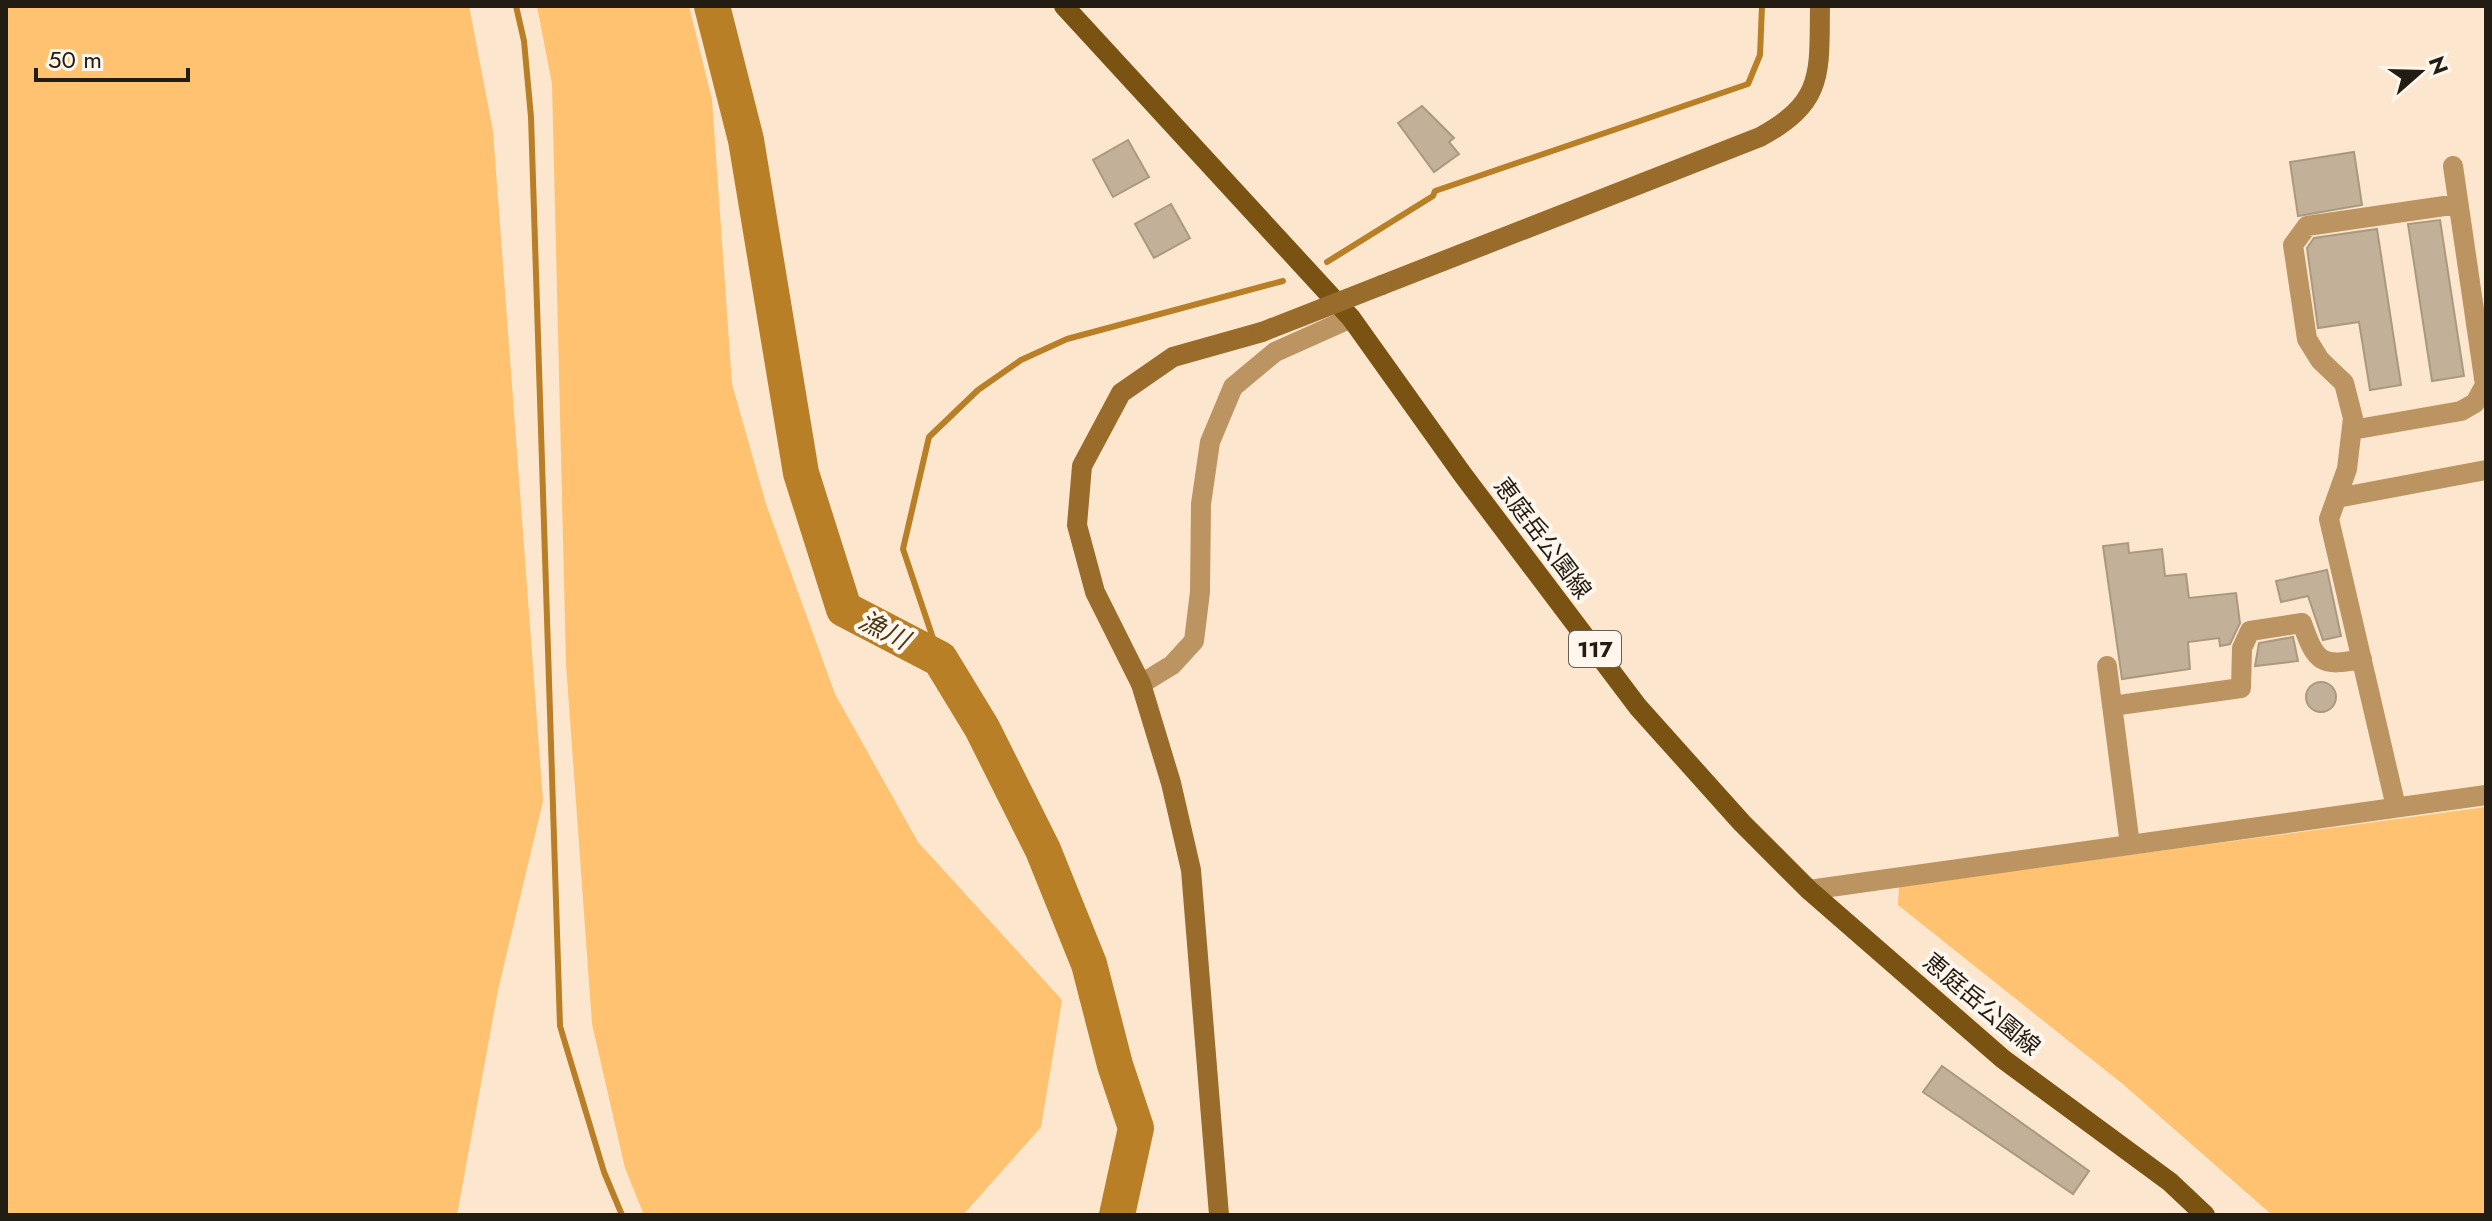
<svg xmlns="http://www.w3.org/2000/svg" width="2492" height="1221" font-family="Jost,'Noto Sans JP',sans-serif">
<rect width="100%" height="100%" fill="#fce7ce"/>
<path fill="#fec271" d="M6,6H469L493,131L543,801L498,990L457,1215H6Z
M537,6H689L712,100L732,384L766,504L835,694L918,842L1062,1000L1041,1127L963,1215H644L625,1168L592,1024L566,664L552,84Z
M2486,807V1215H2272L2124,1085L1898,905L1899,886Z"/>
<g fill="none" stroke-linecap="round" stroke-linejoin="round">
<path stroke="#b97f27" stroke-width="6" d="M516,6L524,41L531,117L560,1026L604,1172L622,1215
M1327,262L1433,196L1435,191L1748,84L1760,55L1762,6
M940,659L903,549L929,437L978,390L1021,360L1067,339L1283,281"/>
<path stroke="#b97f27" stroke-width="36" d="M712,6L746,140L801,473L844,609L940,659L982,728L1043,850L1089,964L1115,1065L1136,1128L1117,1215"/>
</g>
<path fill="#c3b098" stroke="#ab9881" stroke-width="2" d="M1422,106L1454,138L1449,142L1459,154L1434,172L1398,123Z
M1128,140L1149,177L1113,197L1093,160Z
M2354,152L2362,205L2298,216L2290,162Z
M1171,204L1190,238L1154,258L1135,224Z
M2440,220L2464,376L2432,381L2408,224Z
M2377,229L2401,385L2370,390L2359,322L2318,328L2307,248L2314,238Z
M2128,543L2129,553L2162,549L2165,576L2186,574L2189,598L2236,593L2240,623L2230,644L2220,646L2219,638L2188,642L2190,669L2122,679L2103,546Z
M2327,570L2341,636L2323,640L2308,596L2281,602L2276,581Z
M2293,637L2298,661L2255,666L2259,643Z
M2306 697a15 15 0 1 1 30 0a15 15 0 1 1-30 0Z
M1942,1066L2089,1171L2073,1194L1923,1092Z"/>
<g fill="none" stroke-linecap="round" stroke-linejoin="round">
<path stroke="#bb9462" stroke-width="20" d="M2352,430L2461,411L2475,403L2485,385L2453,166
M2337,498L2486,470
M2107,666L2130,845
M1141,684L1172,665L1194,641L1200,592L1201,504L1210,442L1233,387L1275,352L1351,318
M2112,706L2241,688L2242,648L2250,631L2302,623C2316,663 2321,667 2362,659
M2396,807L2329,519L2347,469L2353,418L2344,383L2320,360L2307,339L2293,245L2307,226L2458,204
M1809,890L2486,795"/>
<path stroke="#996c2b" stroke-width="20" d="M1382,285L1760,137C1825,102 1819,72 1820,6
M1219,1215L1191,870L1171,783L1141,684L1095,592L1077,525L1082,466L1121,393L1173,357L1262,332"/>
<path stroke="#7a5211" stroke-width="20" d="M1064,6L1351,318L1463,475L1638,707L1742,823L1809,890L2003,1059L2170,1182L2205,1215"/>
<path stroke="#996c2b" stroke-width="20" d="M1262,332L1382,285"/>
</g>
<g text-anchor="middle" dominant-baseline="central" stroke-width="8" stroke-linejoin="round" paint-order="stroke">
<rect fill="#fff7ed" stroke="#655e54" stroke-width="2" x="1569" y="631" width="52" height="36" rx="6"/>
<g font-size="22" font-weight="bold" fill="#231c13">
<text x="1595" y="649">117</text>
</g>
<g font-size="24" fill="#231c13" stroke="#fff7ed">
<text transform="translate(1543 538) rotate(53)">恵庭岳公園線</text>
<text transform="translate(1982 1004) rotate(40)">恵庭岳公園線</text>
</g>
<g font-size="26" font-style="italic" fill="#4e3512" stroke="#fff7ed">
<text transform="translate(884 630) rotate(27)">漁川</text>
</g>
</g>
<rect width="2492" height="1221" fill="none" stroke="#231c13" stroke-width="16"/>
<g transform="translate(2420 72) rotate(70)" stroke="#fff7ed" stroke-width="6" paint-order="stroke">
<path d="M0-6L14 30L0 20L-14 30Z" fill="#231c13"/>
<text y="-12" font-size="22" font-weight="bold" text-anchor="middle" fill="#231c13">N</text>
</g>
<path d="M36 68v12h152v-12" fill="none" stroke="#231c13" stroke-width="4"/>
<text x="48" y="68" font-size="24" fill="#231c13" stroke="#fff7ed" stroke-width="6" paint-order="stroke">50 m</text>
</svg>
